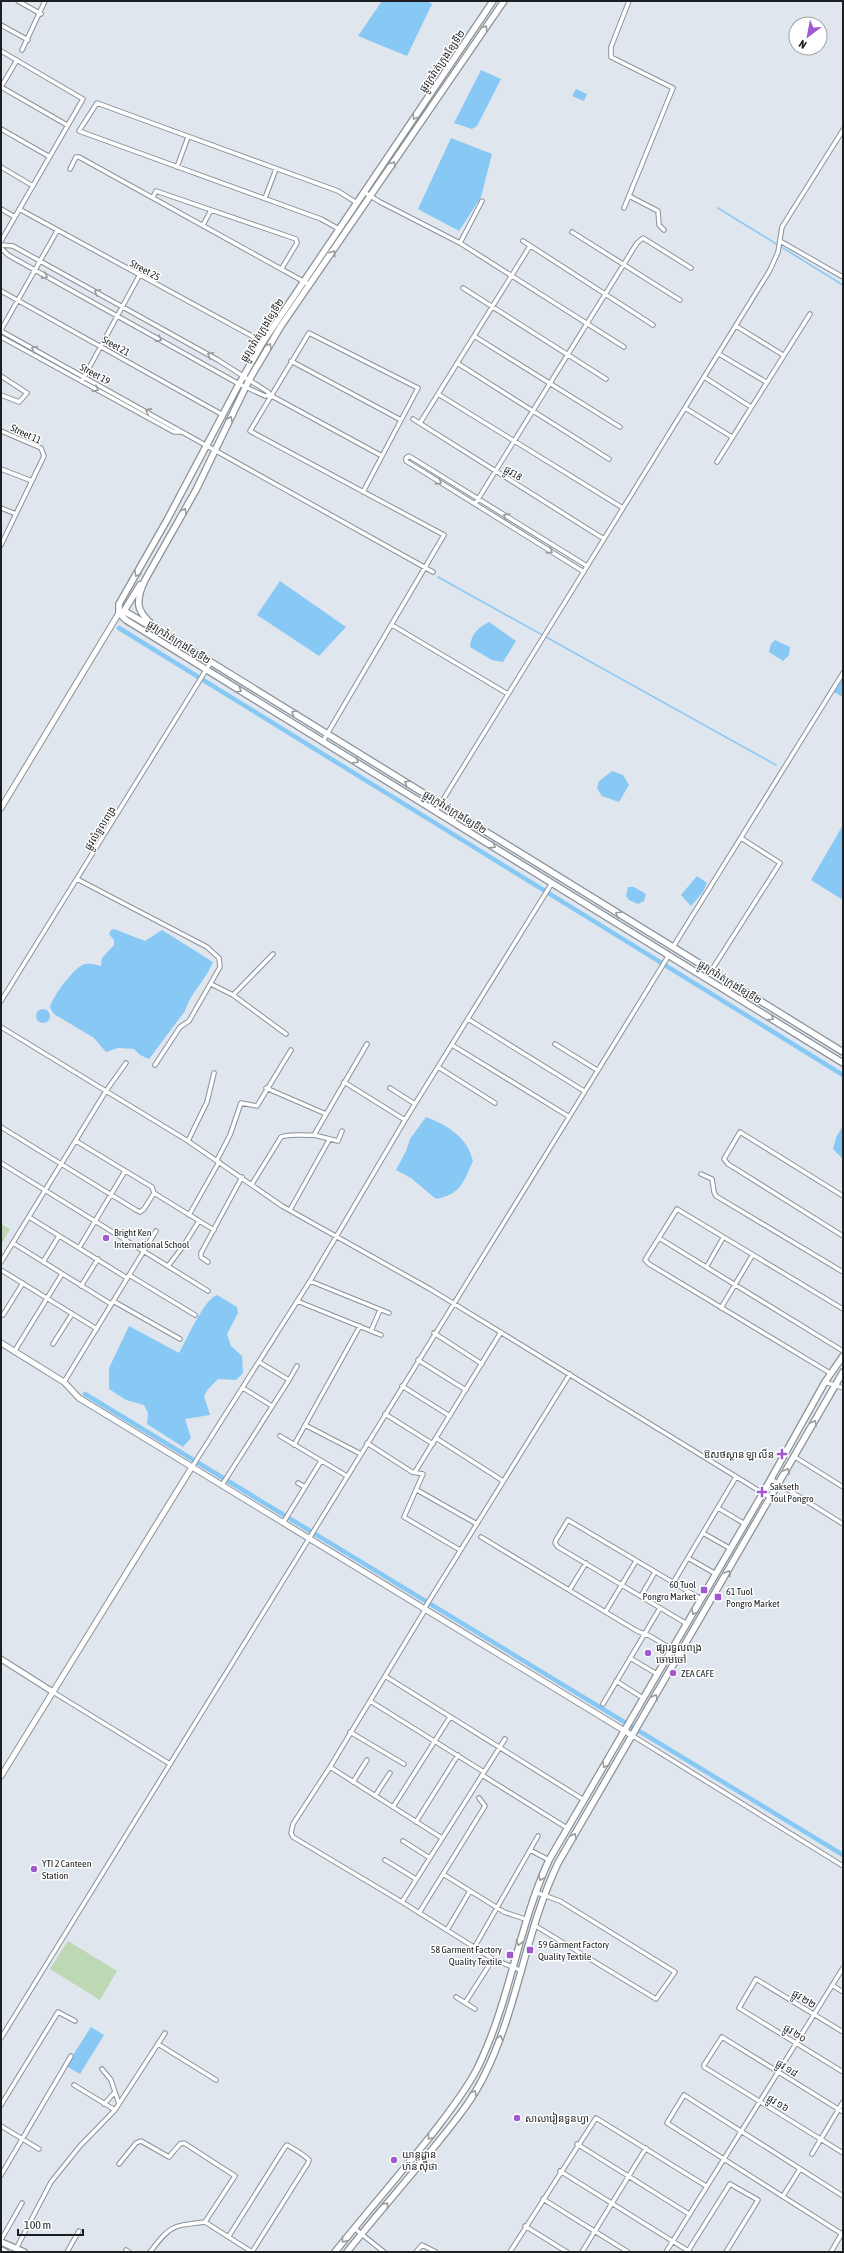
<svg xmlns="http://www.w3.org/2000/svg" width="844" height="2253" font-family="'Asap Condensed','Noto Sans Khmer',sans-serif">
<rect width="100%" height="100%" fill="#dfe6ee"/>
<path fill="#bcd8b5" d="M1,1224L10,1229L1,1245Z
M68,1941L117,1971L100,2000L50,1969Z"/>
<path fill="#88c8f5" d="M382,1H427L432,4L407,56L358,36Z
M481,70L501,79L477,126L472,129L454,123Z
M576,89L587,94L584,101L572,96Z
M451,138L492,154L481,197L459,231L418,209Z
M280,581L346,627L319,656L257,615Z
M489,622L516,641L503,662L492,660L470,647C471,634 478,628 489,622Z
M775,640L790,647L789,655L783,661L769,652L771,644Z
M843,678V697L834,692Z
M612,771L623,775L629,785L619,802L602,796L597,788L599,781Z
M843,825V900L811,880Z
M697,876L707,883L703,892L691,906L681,895Z
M628,887H634L646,894L644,901L638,904L629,900L626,896Z
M114,929L145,941L162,930L213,962C206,980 190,993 185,1011L149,1059L140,1055L134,1049L118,1048L106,1052L94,1038L54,1014L50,1008C51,998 75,966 85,964C90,963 97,965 101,966L102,958L114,945V940L109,934L111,930Z
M36 1016a7 7 0 1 1 14 0a7 7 0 1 1-14 0Z
M426,1117C449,1126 467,1137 473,1161C463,1183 461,1194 436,1199L411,1178L396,1170L406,1151L410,1139Z
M843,1125V1159L833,1149L836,1138Z
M217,1295L237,1307L238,1313L227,1334L231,1346L242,1356L243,1373L236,1380L218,1379L208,1389L204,1396L210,1415L185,1419L191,1438L183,1447L147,1424L148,1413L144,1405L126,1400L109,1389V1368L129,1326L179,1353C186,1341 204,1299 217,1295Z
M91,2027L104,2035L80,2074L66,2066Z"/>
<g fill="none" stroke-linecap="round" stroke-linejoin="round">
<path stroke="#88c8f5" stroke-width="1.5" d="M718,208L843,285
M438,577L776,765"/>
<path stroke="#88c8f5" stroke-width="4.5" d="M119,628L843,1075
M85,1394L843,1855"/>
<g stroke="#8b9199" stroke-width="5.5">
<path id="street" d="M18,1L41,14
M1,25L28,40
M22,50L45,1
M1,51L83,99L1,241
M1,87L67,125
M1,87L17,60
M1,129L50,157
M1,167L33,186
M177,167L188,137
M70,169L76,157H79L310,285
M364,192L380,202L460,243L624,347
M629,196L658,211L659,225L664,230
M153,197L156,191L296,239L297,243L282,268
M265,198L276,169
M624,208L673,88L611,57V47L629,1
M1,209L15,217
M19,209L263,342
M203,225L211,210
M339,229L321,219L79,131L97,103L338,191L357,203
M572,232L680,300
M523,241L653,325
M780,241L843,277
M460,243L482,201
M1,245L13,246L40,261L218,360L268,392L270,395L382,456
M1,248L8,255L239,384L265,396L270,395
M463,288L606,379
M1,291L223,415
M736,326L783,355
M1,330L57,231
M1,331L433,572
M474,336L620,427
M1,337L174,432H180
M719,354L766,382
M291,361L401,420
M457,363L609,459
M1,376L27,393L19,402L1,395
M704,377L751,407
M83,379L139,276
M438,394L623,508
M685,408L732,437
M413,419L604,539
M420,423L530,246
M1,431L41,448L44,456L1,545
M717,462L810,314
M1,469L32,481
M475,504L637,243L643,238L691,268
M1,508L16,514
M584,572L406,461V458L409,456L587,566
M392,625L508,694
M323,741L444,535L250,431L309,333L418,388L363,492
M436,811L770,270L778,252L782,227L843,130
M77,879L207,947L219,958L220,967L189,1021L180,1027L155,1065
M673,947L843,673
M711,971L780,863L741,838
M211,984L233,995L286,1034
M233,995L273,954
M1,1001L211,662
M468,1019L584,1091
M1,1027L188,1141L282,1206L430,1289L771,1498
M555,1044L597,1070
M452,1045L568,1116
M438,1067L495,1103
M344,1082L405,1120
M266,1088L326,1114
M390,1088L415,1104
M1,1127L136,1210L140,1212L144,1209L154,1193
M314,1135L338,1141L342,1131
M76,1141L152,1187L154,1193L214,1230
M188,1141L207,1102L214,1073
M217,1160L230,1135L241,1103L257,1106L291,1050
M1,1163L208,1291
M701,1174L712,1179L714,1192L716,1196L843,1272
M252,1184L281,1137C292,1133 303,1136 314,1135L367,1044
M843,1196L740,1132L724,1159L728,1164L843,1236
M290,1210L329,1140
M189,1215L219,1162
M29,1217L127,1278
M659,1238L843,1351
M13,1243L111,1304
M79,1248L125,1171
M1,1262L106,1091L126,1063
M43,1262L59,1236
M208,1262L201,1257V1253L242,1177
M168,1266L184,1245L199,1221
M707,1266L723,1238
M1,1270L97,1329
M129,1275L195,1315
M310,1281L389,1313
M81,1286L98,1259
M113,1301L180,1339
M297,1301L381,1335
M721,1308L752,1256
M3,1315L23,1283
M371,1331L380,1310
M434,1333L482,1364
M53,1344L72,1314
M14,1352L62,1274
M418,1360L466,1390
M830,1373L649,1264L645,1260L677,1209L843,1309
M289,1380L297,1366
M64,1382L156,1231
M825,1382L843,1388
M402,1386L450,1416
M243,1388L272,1406
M385,1414L433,1444
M305,1425L361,1454
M280,1436L347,1476
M436,1438L503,1481
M367,1443L412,1472L423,1474L404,1517L460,1550
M294,1445L360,1326
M795,1457L843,1487
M192,1467L310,1281L405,1120L552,883
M415,1472L501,1332
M771,1479L843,1524
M298,1483L305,1487
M222,1485L289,1380L259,1362
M417,1490L477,1524
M718,1508L745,1524
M283,1523L321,1461
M703,1533L731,1549
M481,1537L637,1631L650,1636L680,1654
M688,1558L716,1574
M673,1583L736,1477
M570,1589L586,1563
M641,1596L655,1572
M424,1609L570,1374
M425,1610L330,1767L442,1838
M606,1611L636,1561
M687,1624L558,1547L555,1543L556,1540L568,1520L701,1599
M630,1658L657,1674
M385,1676L584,1800
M616,1681L643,1698
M53,1692L170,1764
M370,1701L484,1772
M603,1704L660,1608
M350,1732L404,1764
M633,1736L843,1866
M330,1767L293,1824L291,1833L293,1837L402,1902L493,1959L522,1971
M482,1775L567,1828
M353,1782L367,1760
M375,1796L390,1773
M393,1807L450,1717
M416,1822L458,1755
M403,1841L430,1858
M530,1850L549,1860
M385,1860L416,1879
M443,1874L504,1912L525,1919
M402,1902L505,1739
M419,1913L485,1806L479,1798
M534,1925L656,1999L675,1972L560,1901L535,1892
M447,1930L470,1891
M474,1948L538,1836
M832,1985L843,1992
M456,1997L475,2009
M465,2003L493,1959
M843,2032L756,1979L739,2008L843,2072
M1,2038L669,955
M158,2044L216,2080
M102,2069L111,2080L119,2104
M74,2085L115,2110
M104,2104L115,2092
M1,2105L58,2012L75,2021
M843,2112L722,2037L704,2065V2067L843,2153
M1,2126L39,2149
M577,2144L689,2214
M812,2154L843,2102
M119,2164L136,2143L141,2141L169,2157L180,2144L184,2143L235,2176L205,2222C171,2226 171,2225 150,2252
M560,2171L690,2252
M1,2175L71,2056
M783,2196L800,2169
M543,2199L628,2252
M205,2222L252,2252
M525,2226L567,2252
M354,2228L384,2252
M842,2234L667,2123L684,2095L843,2196
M229,2236L285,2147L287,2145C294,2149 303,2154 309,2160L308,2163L252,2252
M1,2240L22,2203
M16,2249L51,2182L80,2146L115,2110L165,2033
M126,2250L129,2252
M688,2251L730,2184L758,2200L726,2252
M67,2252L79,2231
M416,2252L422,2245L436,2252
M510,2252L596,2118L706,2186
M582,2252L646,2148
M666,2252L843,1968
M831,2252L842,2233"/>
</g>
<g stroke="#8b9199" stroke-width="7">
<path id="secondary" d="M1,808L119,613
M1,1343L64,1382L79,1398L633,1736
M1,1659L53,1692
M1,1776L192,1467"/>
</g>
<g stroke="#8b9199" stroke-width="8">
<path id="primary" d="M493,1L263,342L239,384L167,520L119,604V613L126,620L843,1063
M504,1L281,326L249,380L196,490L145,580C133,605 138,614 159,630L843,1052
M140,585L124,611L150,626
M1,2242L24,2252
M1,2250L5,2252
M335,2252C367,2212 401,2173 433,2133C449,2112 465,2092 477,2069C510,2002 518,1927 549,1860L763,1493L825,1382L843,1356
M347,2252C374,2218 403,2185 430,2152C451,2126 472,2102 486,2072C518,2006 526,1930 558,1863L843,1372"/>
</g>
<use href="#street" stroke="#fff" stroke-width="3.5"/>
<use href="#secondary" stroke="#fff" stroke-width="5"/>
<use href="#primary" stroke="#fff" stroke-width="5.5"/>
</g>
<defs><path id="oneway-chevron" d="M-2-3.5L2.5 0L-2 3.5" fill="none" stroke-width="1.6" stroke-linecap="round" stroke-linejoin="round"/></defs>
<g stroke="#999a9c">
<use href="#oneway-chevron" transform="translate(485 28) rotate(-56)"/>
<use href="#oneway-chevron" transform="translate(415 117) rotate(124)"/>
<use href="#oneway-chevron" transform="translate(393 164) rotate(-56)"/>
<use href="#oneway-chevron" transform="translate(333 253) rotate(-56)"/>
<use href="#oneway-chevron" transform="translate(45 276) rotate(29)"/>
<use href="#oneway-chevron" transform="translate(97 292) rotate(-151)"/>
<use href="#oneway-chevron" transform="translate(159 339) rotate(29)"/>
<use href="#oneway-chevron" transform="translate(269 346) rotate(-59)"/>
<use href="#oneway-chevron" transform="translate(34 349) rotate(-151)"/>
<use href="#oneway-chevron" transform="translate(210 355) rotate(-151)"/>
<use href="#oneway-chevron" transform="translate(96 389) rotate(29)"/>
<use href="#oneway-chevron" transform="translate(148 411) rotate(-151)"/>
<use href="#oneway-chevron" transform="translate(230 419) rotate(-63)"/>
<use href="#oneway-chevron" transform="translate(439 482) rotate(32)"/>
<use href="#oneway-chevron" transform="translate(184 511) rotate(-61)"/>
<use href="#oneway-chevron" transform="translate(506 516) rotate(-148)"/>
<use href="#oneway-chevron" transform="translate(550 551) rotate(32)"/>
<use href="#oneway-chevron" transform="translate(137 574) rotate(120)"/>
<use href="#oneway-chevron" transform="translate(239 690) rotate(31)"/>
<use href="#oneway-chevron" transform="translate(294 713) rotate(-149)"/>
<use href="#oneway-chevron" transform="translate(356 761) rotate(32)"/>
<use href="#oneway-chevron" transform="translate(407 783) rotate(-148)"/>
<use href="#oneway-chevron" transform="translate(493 846) rotate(32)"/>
<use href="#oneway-chevron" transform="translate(618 914) rotate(-148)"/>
<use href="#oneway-chevron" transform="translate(771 1018) rotate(32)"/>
<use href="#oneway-chevron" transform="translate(814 1423) rotate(-61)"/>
<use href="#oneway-chevron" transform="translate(787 1471) rotate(-61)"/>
<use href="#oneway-chevron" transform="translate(728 1573) rotate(-59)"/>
<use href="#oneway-chevron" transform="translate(694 1612) rotate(120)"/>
<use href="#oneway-chevron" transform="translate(655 1697) rotate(-60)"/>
<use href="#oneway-chevron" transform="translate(605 1765) rotate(121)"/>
<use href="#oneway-chevron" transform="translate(574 1836) rotate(-60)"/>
<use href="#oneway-chevron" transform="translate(541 1878) rotate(114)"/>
<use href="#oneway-chevron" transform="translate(519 1943) rotate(105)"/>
<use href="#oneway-chevron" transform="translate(500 2038) rotate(-72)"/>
<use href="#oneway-chevron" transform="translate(474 2093) rotate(-59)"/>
<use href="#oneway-chevron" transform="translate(430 2137) rotate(128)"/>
<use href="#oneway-chevron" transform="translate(386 2205) rotate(-49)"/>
<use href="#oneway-chevron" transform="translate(344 2240) rotate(129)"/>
</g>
<g fill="#a159cd" stroke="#fff" stroke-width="1.5">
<circle cx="106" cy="1238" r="4"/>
<path d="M780 1448h4v4h4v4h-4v4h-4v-4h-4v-4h4z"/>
<path d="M760 1486h4v4h4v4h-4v4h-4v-4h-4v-4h4z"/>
<rect x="700" y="1586" width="8" height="8" rx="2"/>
<rect x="714" y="1593" width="8" height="8" rx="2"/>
<circle cx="648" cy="1653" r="4"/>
<circle cx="673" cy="1673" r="4"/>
<circle cx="34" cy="1869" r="4"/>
<rect x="526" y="1946" width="8" height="8" rx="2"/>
<rect x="506" y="1951" width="8" height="8" rx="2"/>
<circle cx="517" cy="2118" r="4"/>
<circle cx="394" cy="2160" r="4"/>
</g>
<g text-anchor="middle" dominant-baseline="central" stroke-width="3" stroke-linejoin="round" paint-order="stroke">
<g font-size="10" fill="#1c1f22" stroke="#fff">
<text transform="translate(442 61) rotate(-56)">ផ្លូវក្រវ៉ាត់ក្រុងខ្សែទី២</text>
<text transform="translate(145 270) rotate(29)">Street 25</text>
<text transform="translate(262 330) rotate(-58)">ផ្លូវក្រវ៉ាត់ក្រុងខ្សែទី២</text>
<text transform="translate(116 346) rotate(29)">Sreet 21</text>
<text transform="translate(95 374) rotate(29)">Street 19</text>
<text transform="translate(26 434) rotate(25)">Street 11</text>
<text transform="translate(513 473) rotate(32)">ផ្លូវ18</text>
<text transform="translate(179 642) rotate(32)">ផ្លូវក្រវ៉ាត់ក្រុងខ្សែទី២</text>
<text transform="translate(455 812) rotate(32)">ផ្លូវក្រវ៉ាត់ក្រុងខ្សែទី២</text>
<text transform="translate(100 828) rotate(-58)">ផ្លូវលំទួលពង្រ</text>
<text transform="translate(730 982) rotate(32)">ផ្លូវក្រវ៉ាត់ក្រុងខ្សែទី២</text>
<text transform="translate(804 1999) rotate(31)">ផ្លូវ ២២</text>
<text transform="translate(795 2033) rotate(32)">ផ្លូវ ២០</text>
<text transform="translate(787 2068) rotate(32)">ផ្លូវ ១៨</text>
<text transform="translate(778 2103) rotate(31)">ផ្លូវ ១៦</text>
</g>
<g font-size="10" fill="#1c1f22" stroke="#fff" text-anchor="start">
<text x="114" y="1232">Bright Ken<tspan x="114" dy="12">International School</tspan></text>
<text x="774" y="1454" text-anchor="end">ឱសថស្ថាន ឡា លីន</text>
<text x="770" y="1486">Sakseth<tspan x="770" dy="12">Toul Pongro</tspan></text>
<text x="696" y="1584" text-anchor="end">60 Tuol<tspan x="696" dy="12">Pongro Market</tspan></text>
<text x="726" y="1591">61 Tuol<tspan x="726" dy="12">Pongro Market</tspan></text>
<text x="656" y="1647">ផ្សារទួលពង្រ<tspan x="656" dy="12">ចោមចៅ</tspan></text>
<text x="681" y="1673">ZEA CAFE</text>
<text x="42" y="1863">YTI 2 Canteen<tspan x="42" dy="12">Station</tspan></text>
<text x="538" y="1944">59 Garment Factory<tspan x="538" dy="12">Quality Textile</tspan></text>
<text x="502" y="1949" text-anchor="end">58 Garment Factory<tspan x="502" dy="12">Quality Textile</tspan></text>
<text x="525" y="2118">សាលារៀនទួនហ្វា</text>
<text x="402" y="2154">យាន្ដដ្ឋាន<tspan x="402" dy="12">ហ៊ន ស៊ីថា</tspan></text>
</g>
</g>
<rect width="844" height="2253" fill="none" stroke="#1c1f22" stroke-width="4"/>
<g transform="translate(808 36) rotate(212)"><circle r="19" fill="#ffffff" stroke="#a4a5a7"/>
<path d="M0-3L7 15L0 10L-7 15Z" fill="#a159cd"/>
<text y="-6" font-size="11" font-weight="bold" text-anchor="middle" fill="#1c1f22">N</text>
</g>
<path d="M18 2229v6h65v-6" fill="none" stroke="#1c1f22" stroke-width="2"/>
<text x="24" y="2229" font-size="12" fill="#1c1f22" stroke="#ffffff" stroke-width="3" paint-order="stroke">100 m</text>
</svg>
